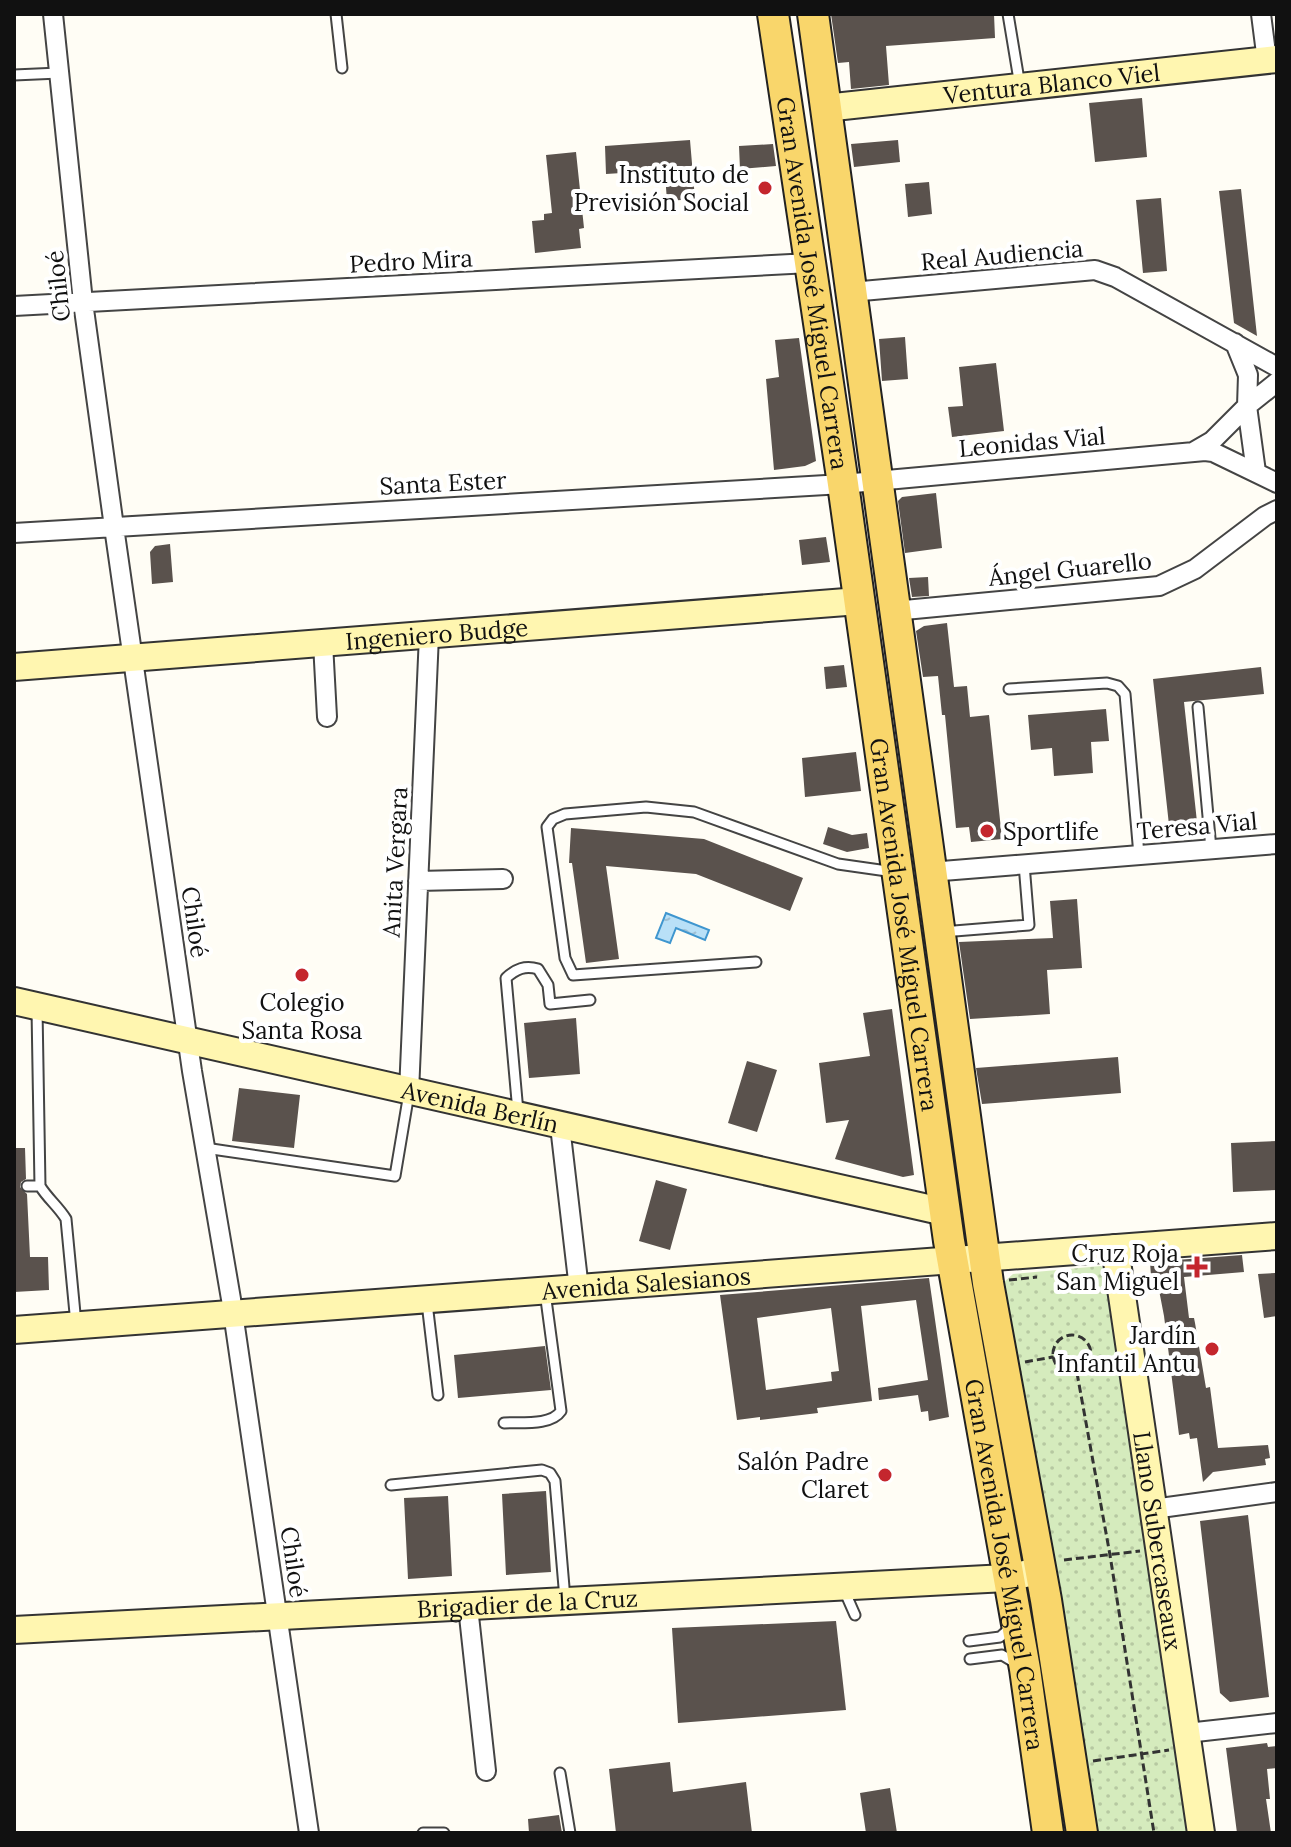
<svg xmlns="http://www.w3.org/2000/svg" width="1291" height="1847" font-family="Lora,serif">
<defs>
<pattern id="park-dots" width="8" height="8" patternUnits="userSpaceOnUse" patternTransform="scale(2)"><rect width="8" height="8" fill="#d5ebbd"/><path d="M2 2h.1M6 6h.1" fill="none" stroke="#b6c8a1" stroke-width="1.8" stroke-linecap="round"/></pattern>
<pattern id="water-ripples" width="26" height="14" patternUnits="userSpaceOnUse" patternTransform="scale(2)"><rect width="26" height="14" fill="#b9e0f7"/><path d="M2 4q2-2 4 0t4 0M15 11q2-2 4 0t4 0" fill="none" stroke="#9ebfd3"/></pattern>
</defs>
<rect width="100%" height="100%" fill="#fffdf5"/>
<path fill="url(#park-dots)" d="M1101,1266L1111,1275L1194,1833H1093L1003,1283L1013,1274Z"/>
<path fill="url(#water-ripples)" stroke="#3f96cf" stroke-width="2" d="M666,913L709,930L705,940L676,928L670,943L656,938Z"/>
<path fill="#5a524d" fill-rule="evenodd" d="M831,14H994L995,38L886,46L889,85L851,89L849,62L838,63Z
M1142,98L1147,157L1095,162L1089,103Z
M690,140L695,199L667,201L665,174L622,178V173L606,174L605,146Z
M898,140L900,162L854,167L851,144Z
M773,144L776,166L740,169L739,146Z
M576,152L584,228L579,229L581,248L535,253L532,221L544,220V214L552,213L546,155Z
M929,182L932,214L908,217L905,184Z
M1241,189L1257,336L1234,323L1219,191Z
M1161,198L1167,271L1143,273L1136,200Z
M905,337L908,379L882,381L879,339Z
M799,338L816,461L805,466L774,470L766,379L779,377L775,340Z
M996,363L1004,431L952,437L948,407L963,406L959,367Z
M936,493L942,548L905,553L898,501L902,497Z
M826,537L830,562L802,565L799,540Z
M170,544L173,582L152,584L150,552L155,546Z
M928,577L929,596L912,597L909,578Z
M947,623L954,687L967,686L970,717L989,715L1002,839L971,842L969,827L956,828L945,715H942L938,676L923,677L916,631L924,626Z
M844,665L847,687L826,689L824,667Z
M1261,667L1264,694L1184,702L1197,822L1169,825L1153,679Z
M1106,709L1109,741L1091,742L1093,773L1054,776L1052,748L1031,750L1028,715Z
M856,752L861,791L805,797L802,758Z
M828,827L852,835L867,833L869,848L847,852L823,844Z
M571,828L704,839L803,878L790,911L696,874L606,866L619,959L586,963L572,863H569Z
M1077,899L1082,968L1047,970L1050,1014L970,1019L959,942L1053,938L1050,901Z
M892,1009L914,1175L903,1177L835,1159L849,1120L826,1123L819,1063L870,1056L863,1013Z
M576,1018L580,1074L529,1078L524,1023Z
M1118,1057L1121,1093L982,1104L976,1068Z
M747,1061L777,1070L757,1132L728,1123Z
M239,1088L300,1095L294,1148L232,1141Z
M1277,1141V1190L1233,1192L1231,1143Z
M14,1148H25L26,1179L21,1182L20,1187L27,1194L30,1257H48L49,1290L14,1292Z
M656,1180L687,1189L670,1250L639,1241Z
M1242,1255L1244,1272L1184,1277L1189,1318H1194L1195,1323L1206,1388L1210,1387L1218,1448L1268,1445L1270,1458L1265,1459L1266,1465L1213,1472L1203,1482L1197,1438L1190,1439L1189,1433L1179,1435L1164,1316L1159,1290H1152L1150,1262Z
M1275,1273L1277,1275V1316L1264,1318L1258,1274Z
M929,1278L949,1417L929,1421L928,1411L921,1412L918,1395L879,1400L878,1388L928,1380L916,1300L861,1306L872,1401L817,1408L818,1413L760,1420V1417L737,1420L720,1295ZM831,1308L839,1371L831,1372L832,1381L766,1390L757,1318Z
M545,1346L551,1390L458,1398L454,1355Z
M546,1491L551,1572L506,1575L502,1494Z
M448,1496L452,1576L408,1579L404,1498Z
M1248,1515L1269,1697L1230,1702L1220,1693L1200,1521Z
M836,1621L846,1710L678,1723L672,1628Z
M1267,1743L1268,1747L1277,1746V1768L1267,1769L1270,1799H1266L1271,1833H1237L1226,1748Z
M670,1762L673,1792L746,1782L752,1833H616L609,1769Z
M890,1788L897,1833H866L860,1793Z
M559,1815L562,1833H529L528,1819Z"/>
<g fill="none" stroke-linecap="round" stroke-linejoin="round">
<g stroke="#444" stroke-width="13">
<path id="lane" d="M336,14L342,68
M1008,14L1020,86
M14,75L59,73
M1009,689L1107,683L1118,686L1125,694L1139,855
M1198,707L1211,849
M942,932L1029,925L1024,864
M756,962L573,975L565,958L547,827L553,819L565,814L646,807L694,812L838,864L894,872
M37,1009L40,1186C48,1199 58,1206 66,1219L76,1324
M518,1112L506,978C516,969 525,965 538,969L548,985L550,1004L590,1000
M205,1148L395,1176L409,1093
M27,1186H40
M427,1303L438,1395
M504,1423C521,1422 551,1426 561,1411L545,1292
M391,1485L542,1470L550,1473L555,1481L565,1599
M844,1590L855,1615
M969,1641L1000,1637L1011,1627
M970,1659L1002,1655L1017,1664
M560,1773L570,1833
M423,1833H444"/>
</g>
<g stroke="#444" stroke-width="22">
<path id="street" d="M53,14L83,302L114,527L192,1071L231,1299L309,1833
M1261,14L1267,61
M851,292L1095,270L1115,277L1277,367
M14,306L810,263
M1235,343L1248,375L1247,406L1256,472
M1193,452L1212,441L1247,406L1277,382
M14,533L843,484L1205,451L1213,452L1277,483
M894,611L1159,586L1195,569L1265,516L1277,510
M323,643L327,717
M930,872L1277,844
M418,881L503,879
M409,1092L429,635
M560,1126L579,1289
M1153,1509L1277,1492
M468,1607L486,1771
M1187,1733L1277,1723"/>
</g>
<g stroke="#333" stroke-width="30">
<g id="secondary">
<path id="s1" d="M825,108L1277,59"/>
<path id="s2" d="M14,667L859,601"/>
<path id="s3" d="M14,1001L945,1212"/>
<path id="s4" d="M1115,1248L1201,1833"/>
<path id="s5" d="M14,1330L1277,1236"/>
<path id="s6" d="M14,1630L987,1579L1008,1578L1041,1570"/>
</g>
</g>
<g stroke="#222" stroke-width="34">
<g id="primary">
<path id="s7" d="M773,14L843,484L949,1241L1025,1669L1048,1833"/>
<path d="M813,14L988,1283L1046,1600L1082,1833"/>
</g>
</g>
<path stroke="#333" stroke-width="3" stroke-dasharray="8 4" stroke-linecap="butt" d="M1009,1280L1037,1277
M1053 1354a19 19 0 1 1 38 0a19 19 0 1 1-38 0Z
M1025,1362L1053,1357
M1077,1373L1110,1555L1154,1833
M1064,1560L1140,1551
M1093,1761L1169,1750"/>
<use href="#lane" stroke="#fff" stroke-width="9"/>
<use href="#street" stroke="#fff" stroke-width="18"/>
<use href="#secondary" stroke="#fff6b0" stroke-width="26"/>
<use href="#primary" stroke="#f9d66b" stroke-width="30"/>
</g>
<g fill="#c4262e" stroke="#fff" stroke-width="3">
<circle cx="765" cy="188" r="8"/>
<circle cx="987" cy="831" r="8"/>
<circle cx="302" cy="975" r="8"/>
<path d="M1193 1255h8v8h8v8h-8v8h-8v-8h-8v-8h8z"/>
<circle cx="1212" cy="1349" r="8"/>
<circle cx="885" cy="1475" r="8"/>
</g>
<g text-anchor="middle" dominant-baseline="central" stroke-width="8" stroke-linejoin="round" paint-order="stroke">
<g font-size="24" fill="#111" stroke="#fff">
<text stroke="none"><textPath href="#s1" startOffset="228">Ventura Blanco Viel</textPath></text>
<text transform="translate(1002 255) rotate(-5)">Real Audiencia</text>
<text transform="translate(411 261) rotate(-3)">Pedro Mira</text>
<text stroke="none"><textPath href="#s7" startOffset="272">Gran Avenida José Miguel Carrera</textPath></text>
<text transform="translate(58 286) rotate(-96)">Chiloé</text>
<text transform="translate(1032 442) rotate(-5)">Leonidas Vial</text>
<text transform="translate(443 483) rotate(-3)">Santa Ester</text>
<text transform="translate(1070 569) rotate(-6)">Ángel Guarello</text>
<text stroke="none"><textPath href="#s2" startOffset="424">Ingeniero Budge</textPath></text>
<text transform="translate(1197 826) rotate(-5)">Teresa Vial</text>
<text transform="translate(395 862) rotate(-87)">Anita Vergara</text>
<text transform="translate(195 922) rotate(82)">Chiloé</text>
<text stroke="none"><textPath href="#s7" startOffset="920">Gran Avenida José Miguel Carrera</textPath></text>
<text stroke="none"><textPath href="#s3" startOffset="478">Avenida Berlín</textPath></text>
<text stroke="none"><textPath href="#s5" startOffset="634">Avenida Salesianos</textPath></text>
<text stroke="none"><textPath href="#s4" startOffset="296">Llano Subercaseaux</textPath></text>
<text transform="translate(294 1562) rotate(82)">Chiloé</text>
<text stroke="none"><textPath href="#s7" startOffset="1568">Gran Avenida José Miguel Carrera</textPath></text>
<text stroke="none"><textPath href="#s6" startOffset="514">Brigadier de la Cruz</textPath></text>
</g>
<g font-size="24" fill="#111" stroke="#fff" text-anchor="end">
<text x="749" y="174">Instituto de<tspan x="749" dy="28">Previsión Social</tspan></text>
<text x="1003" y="831" text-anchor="start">Sportlife</text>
<text x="302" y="1002" text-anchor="middle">Colegio<tspan x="302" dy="28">Santa Rosa</tspan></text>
<text x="1179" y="1253">Cruz Roja<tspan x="1179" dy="28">San Miguel</tspan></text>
<text x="1196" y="1335">Jardín<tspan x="1196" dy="28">Infantil Antu</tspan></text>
<text x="869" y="1461">Salón Padre<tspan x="869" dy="28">Claret</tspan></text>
</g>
</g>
<rect width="1291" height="1847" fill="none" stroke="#111111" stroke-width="32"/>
</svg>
